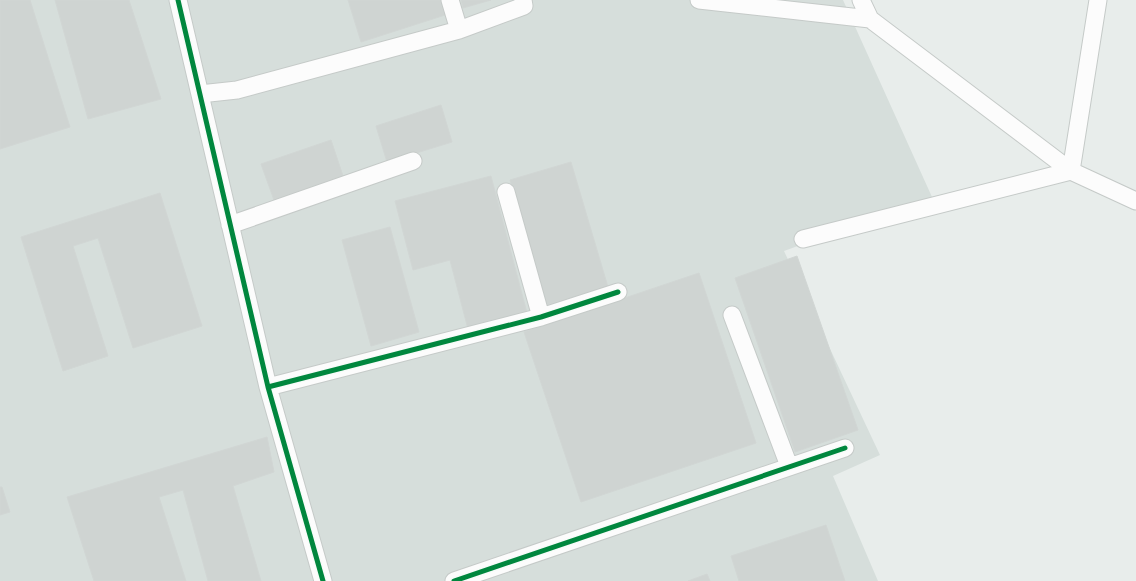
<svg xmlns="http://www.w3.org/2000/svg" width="1136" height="581" font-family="Jost,sans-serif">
<rect width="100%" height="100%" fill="#e8edeb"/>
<path fill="#d6dedb" d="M0,0H843L932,197L784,251L880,455L833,476L878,581H0Z"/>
<path fill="#cfd4d2" stroke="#d1d6d4" d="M0,0H30L70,127L0,149Z
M55,0H129L161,99L88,119Z
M348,0H440L445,15L361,42Z
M461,0H491L463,8Z
M441,105L452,142L387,162L376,126Z
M331,140L343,176L274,200L261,164Z
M571,162L608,287L546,305L510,180Z
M491,176L527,313L468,329L450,260L413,270L395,201Z
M160,193L202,326L133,348L98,238L73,246L108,356L63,371L21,237Z
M390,227L419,332L371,346L342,240Z
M797,256L858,430L795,452L735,278Z
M699,273L756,443L581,502L524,332Z
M267,437L274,472L233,486L261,581H208L183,490L159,497L186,581H94L67,497Z
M0,487H2L10,512L0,515Z
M826,525L845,581H739L731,556Z
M707,574L710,581H688Z"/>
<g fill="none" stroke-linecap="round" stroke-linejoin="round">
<g stroke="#c5cac8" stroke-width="19">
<path id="minor" d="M178,0L268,387L323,581
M450,0L459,30
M699,0L870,19
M861,0L870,19L1071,171L1136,201
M200,94L237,90L459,30L524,6L523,0
M1071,171L1098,0
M506,192L541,317
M230,225L413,161
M803,239L1071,171
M732,315L789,466
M268,387L541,317L618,292
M454,581L845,448"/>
</g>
<use href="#minor" stroke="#fcfcfc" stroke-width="17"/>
<g stroke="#f7fbf9" stroke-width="8">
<path id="cycleway" d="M178,0L268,387L323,581
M268,387L541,317L618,292
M454,581L845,448"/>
</g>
<use href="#cycleway" stroke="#00873e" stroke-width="5"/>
</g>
</svg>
